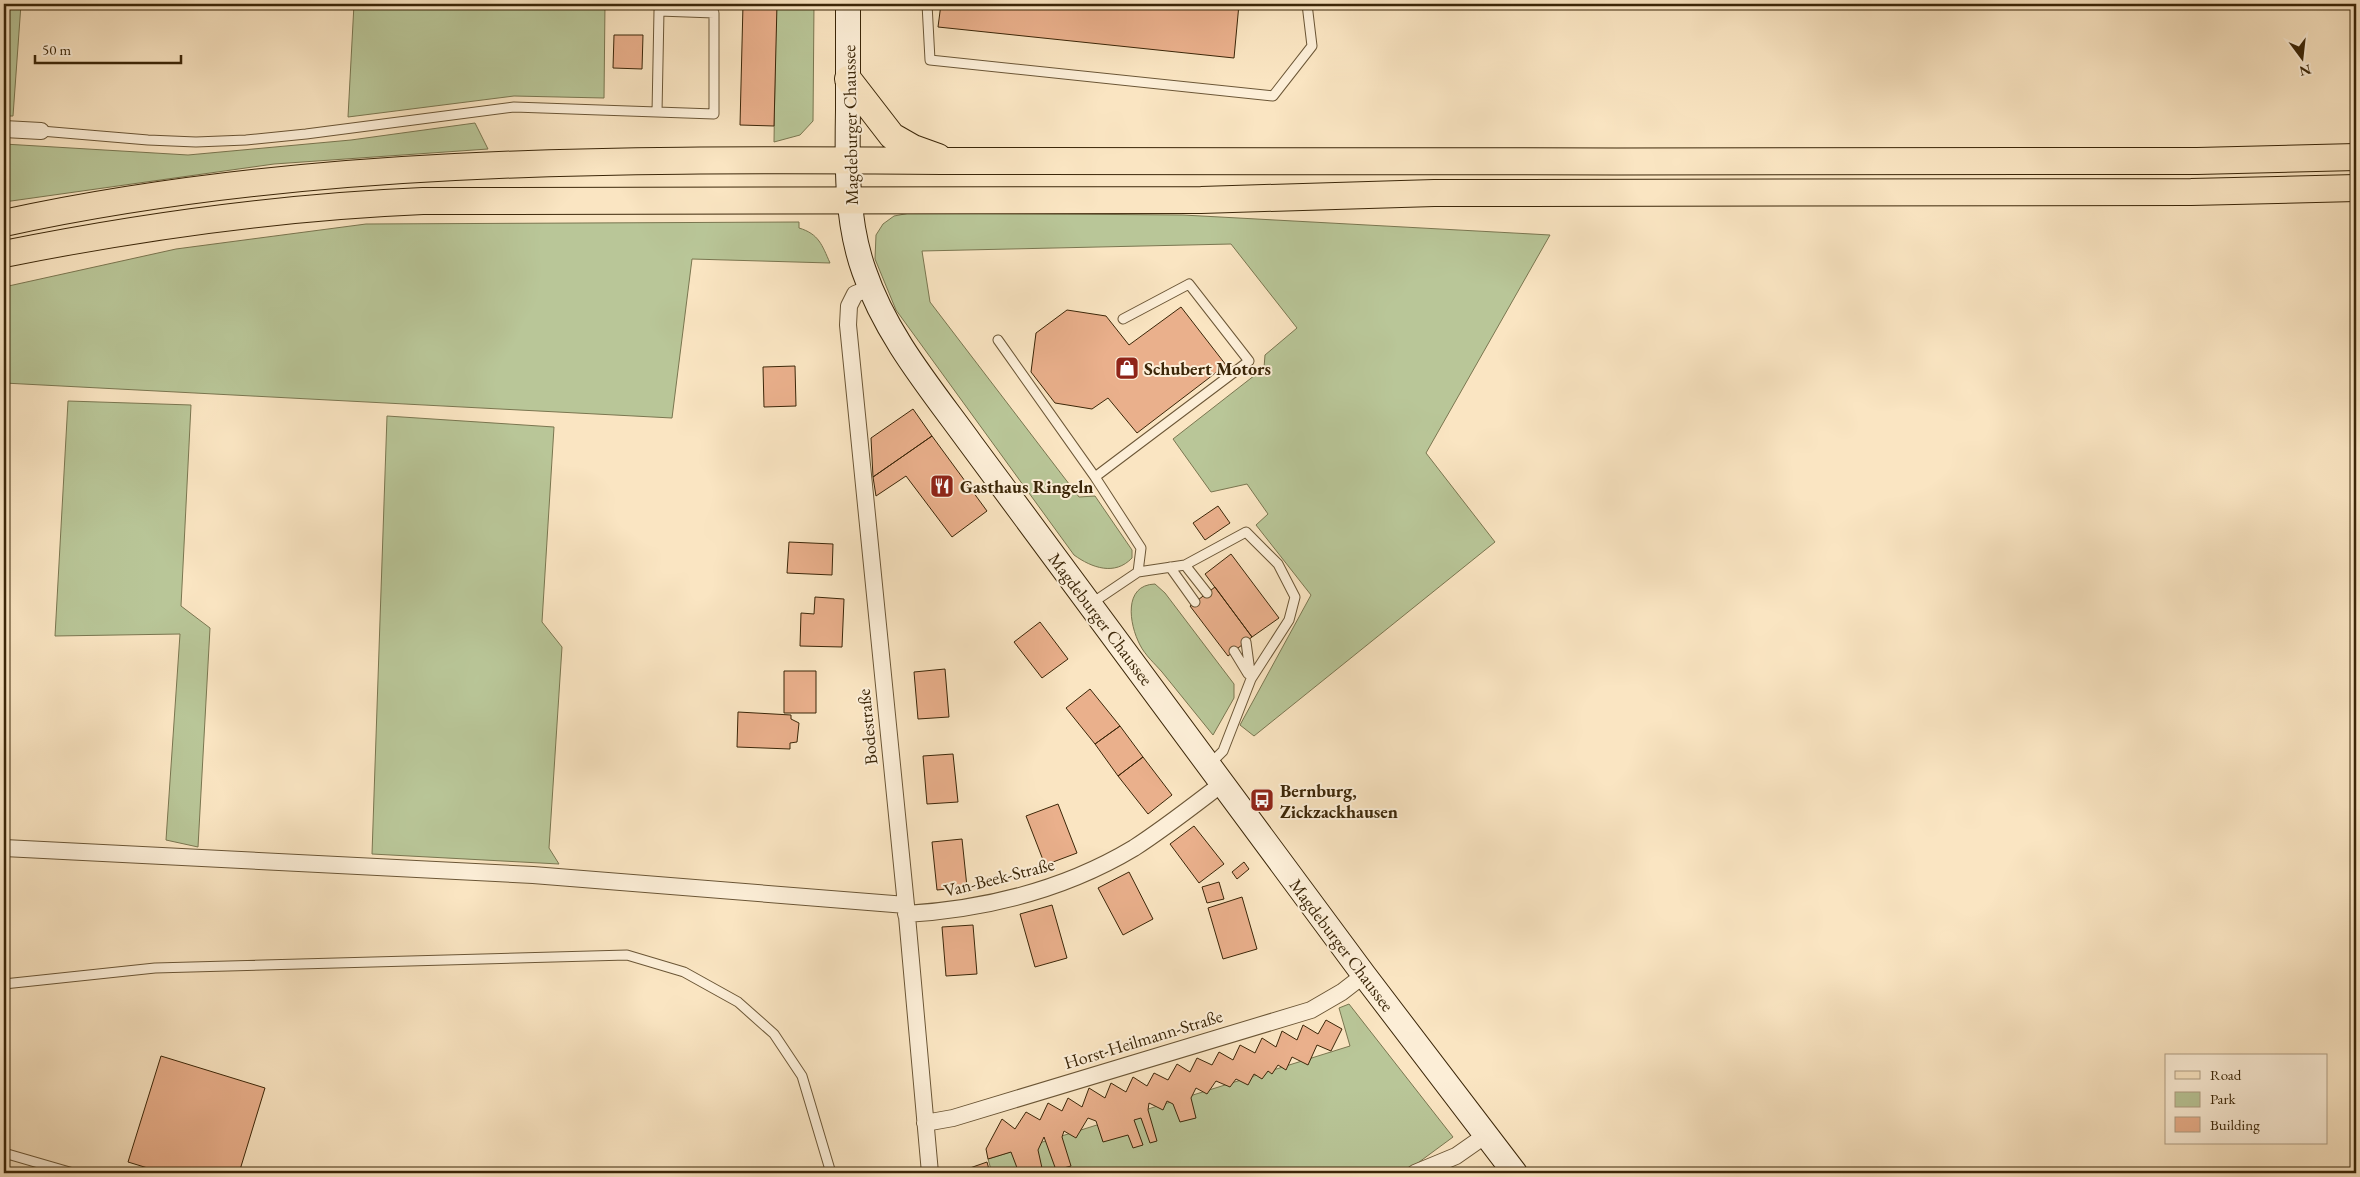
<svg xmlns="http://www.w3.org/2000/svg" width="2360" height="1177" font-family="'EB Garamond',serif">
<rect width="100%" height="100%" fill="#fae5c2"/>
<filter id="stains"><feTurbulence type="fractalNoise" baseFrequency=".004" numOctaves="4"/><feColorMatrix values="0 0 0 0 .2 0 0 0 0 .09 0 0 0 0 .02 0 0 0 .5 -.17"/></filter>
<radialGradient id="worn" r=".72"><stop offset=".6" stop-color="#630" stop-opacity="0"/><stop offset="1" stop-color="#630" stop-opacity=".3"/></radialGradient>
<path fill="#b9c698" stroke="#7a7650" d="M4,4H21L13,116H4Z
M354,4H605L604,98L514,96L348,117Z
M776,4H814L813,121L800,135L774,142Z
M475,123L488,149L274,164L4,202V144L188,155L351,140Z
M910,213L1183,215L1550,235L1426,453L1495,542L1254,736L1240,725L1311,595L1256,525L1268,514L1247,484L1211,492L1173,439L1264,368L1265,355L1297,328L1231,244L922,251L930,302L1079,497L1095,496L1132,550V558C1115,576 1092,568 1074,555L896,310L875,259L876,235L883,224L894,216Z
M799,222V228C819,234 822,245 830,263L692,259L672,418L4,383V287L176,249L366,224Z
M68,401L191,405L181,606L210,628L198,847L166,840L180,634L55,636Z
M387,416L554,427L542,622L562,647L549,848L559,864L372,854Z
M1155,584L1165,593L1234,684V698L1213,735C1196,714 1179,693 1162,672C1155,664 1145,655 1140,645C1129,624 1123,585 1155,584Z
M1349,1004L1453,1137L1411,1168L1395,1173H992L988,1159L1350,1046L1339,1008Z"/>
<path fill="#eab08c" stroke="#3b2608" d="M743,4H777L774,126L740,125Z
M941,4H1239L1234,58L938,27Z
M614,35H643L642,69L613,68Z
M1181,307L1226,365L1137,433L1108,398L1092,409L1055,403L1031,372L1036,333L1067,310L1106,316L1129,345Z
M795,366L796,406L764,407L763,367Z
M913,409L932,436L873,477L871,438Z
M932,436L987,511L952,537L906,476L876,496L873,477Z
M1218,506L1230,523L1205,540L1193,523Z
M789,542L833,544L832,575L787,573Z
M1231,554L1279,618L1252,637L1205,574Z
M1215,587L1252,637L1228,656L1190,606Z
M815,597L844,599L842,647L800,646L801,613L814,614Z
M1040,622L1068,659L1042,678L1014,642Z
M945,669L949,717L918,719L914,672Z
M784,671H816V713H784Z
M1090,689L1120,726L1095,744L1066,708Z
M738,712L791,715V719L799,723L797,742L790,743V749L737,747Z
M1120,726L1143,757L1118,776L1095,744Z
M953,754L958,802L927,804L923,756Z
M1143,757L1172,795L1148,814L1118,776Z
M1058,804L1077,853L1045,865L1026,816Z
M1194,826L1224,864L1199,883L1170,844Z
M962,839L967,887L937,890L932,842Z
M1244,862L1249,869L1237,879L1232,872Z
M1129,872L1153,919L1123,935L1098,888Z
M1219,882L1224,899L1207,903L1202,887Z
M1242,897L1257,949L1223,959L1208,908Z
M1052,905L1067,958L1035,967L1020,914Z
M973,925L977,974L946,976L942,927Z
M1326,1020L1342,1029L1331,1051L1317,1045L1308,1065L1292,1057L1286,1070L1278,1065L1272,1074L1268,1071L1262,1079L1254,1074L1248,1085L1236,1079L1230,1087L1216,1081L1207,1094L1196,1088L1191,1098L1196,1118L1180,1122L1173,1104L1167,1101L1163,1110L1149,1103L1148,1110L1157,1141L1150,1143L1141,1118L1134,1120L1143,1145L1133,1148L1128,1135L1103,1142L1096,1121L1088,1118L1076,1138L1064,1131L1062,1137L1071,1166L1056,1170L1044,1137L1038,1150L1042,1168L1027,1173H1019L1011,1152L988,1159L986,1149L1002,1119L1015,1129L1026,1112L1040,1120L1048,1103L1062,1111L1068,1098L1082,1107L1089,1088L1105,1098L1111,1083L1126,1092L1133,1077L1147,1086L1154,1073L1168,1080L1177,1064L1190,1072L1197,1058L1212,1065L1219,1052L1233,1060L1240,1045L1255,1053L1262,1038L1276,1047L1282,1031L1297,1040L1303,1025L1318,1034Z
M161,1056L265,1088L239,1173H164L128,1162Z
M987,1162L990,1173H969L967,1169Z"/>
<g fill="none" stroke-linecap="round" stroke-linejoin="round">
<g stroke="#6b5636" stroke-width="11">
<path id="service" d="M927,4L930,60L1273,96L1312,46L1307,4
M41,131L148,140L196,142L246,140L306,134L514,107L714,114V13L659,11L657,112
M998,340L1095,477L1141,548L1138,572
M1095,477L1249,361L1189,284L1123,319
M1185,565L1246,532L1278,564L1295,597L1289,620L1251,679L1223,751L1210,764
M1170,567L1195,602
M1092,603L1138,572L1185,565L1207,593
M1246,642L1251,679
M1234,651L1248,674
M4,984L155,968L627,955L684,972L738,1002L774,1034L802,1076L831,1173
M4,1153L73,1173"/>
</g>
<g stroke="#6b5636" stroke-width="18">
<path id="minor" d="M4,129L41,131
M870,288L855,294L849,306L848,325L906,905L930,1173
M4,848L533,875L906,905
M906,914C987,909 1064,890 1134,848C1165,828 1194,805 1223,783
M925,1123L953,1118L1311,1010L1342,992L1364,975
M1415,1173L1456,1156L1486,1135"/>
</g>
<g stroke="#3b2608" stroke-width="26">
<path id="secondary" d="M848,4C848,39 848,74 848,110C847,163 846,221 864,271C886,336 932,390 971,444L1364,975L1515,1173"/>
</g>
<g stroke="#3b2608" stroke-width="28">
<path id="primary" d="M848,79L892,136L913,148L938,157
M4,223C343,149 692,161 1037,161C1424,162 1810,161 2197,161L2356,157
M4,254C143,226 281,207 423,201L1201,200L1434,193L2191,192L2356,188"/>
</g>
<use href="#service" stroke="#fceed7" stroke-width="9"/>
<use href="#minor" stroke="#fceed7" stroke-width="16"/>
<use href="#secondary" stroke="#fceed7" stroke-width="24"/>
<use href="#primary" stroke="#fae5c2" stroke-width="26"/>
</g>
<defs>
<g id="shop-square" transform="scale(1.25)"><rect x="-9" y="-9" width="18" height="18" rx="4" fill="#8f2418" stroke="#fceed7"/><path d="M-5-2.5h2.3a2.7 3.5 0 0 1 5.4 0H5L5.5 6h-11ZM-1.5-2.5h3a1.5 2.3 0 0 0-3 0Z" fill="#fff"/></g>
<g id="restaurant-square" transform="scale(1.25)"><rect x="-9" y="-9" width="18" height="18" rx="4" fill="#8f2418" stroke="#fceed7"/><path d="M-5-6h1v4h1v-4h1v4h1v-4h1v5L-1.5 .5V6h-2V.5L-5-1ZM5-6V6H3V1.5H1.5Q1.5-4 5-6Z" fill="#fff"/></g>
<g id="bus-square" transform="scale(1.25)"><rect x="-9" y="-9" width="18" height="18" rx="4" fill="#8f2418" stroke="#fceed7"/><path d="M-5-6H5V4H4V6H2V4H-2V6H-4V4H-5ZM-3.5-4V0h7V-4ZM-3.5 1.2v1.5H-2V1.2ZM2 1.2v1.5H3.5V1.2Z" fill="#fff"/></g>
</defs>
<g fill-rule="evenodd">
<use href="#shop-square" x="1127" y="368"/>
<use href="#restaurant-square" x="942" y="486"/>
<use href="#bus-square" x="1262" y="800"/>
</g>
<g text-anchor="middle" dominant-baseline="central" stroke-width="4" stroke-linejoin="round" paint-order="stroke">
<g font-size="18" fill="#3b2608" stroke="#fceed7">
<text transform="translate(850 125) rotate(-91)">Magdeburger Chaussee</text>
<text transform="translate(1101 619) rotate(53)">Magdeburger Chaussee</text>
<text transform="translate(867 727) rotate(-96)">Bodestraße</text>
<text transform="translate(999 877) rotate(-14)">Van-Beek-Straße</text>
<text transform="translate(1342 945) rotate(53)">Magdeburger Chaussee</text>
<text transform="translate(1143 1039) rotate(-17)">Horst-Heilmann-Straße</text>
</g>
<g font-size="18" font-weight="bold" fill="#3b2608" stroke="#fceed7" text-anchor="start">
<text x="1144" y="368">Schubert Motors</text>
<text x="960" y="486">Gasthaus Ringeln</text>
<text x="1280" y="790">Bernburg,<tspan x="1280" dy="21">Zickzackhausen</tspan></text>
</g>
</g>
<rect width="2360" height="1177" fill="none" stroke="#fae5c2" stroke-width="20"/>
<rect x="5" y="5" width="2350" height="1167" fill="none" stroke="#3b2608" stroke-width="2.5"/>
<rect x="10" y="10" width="2340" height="1157" fill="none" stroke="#3b2608"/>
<rect x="2165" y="1054" width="162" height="90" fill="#fceed7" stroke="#af9e84"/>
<rect x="2175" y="1071" width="25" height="8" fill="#fae5c2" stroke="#af9e84"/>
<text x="2210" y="1080" font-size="15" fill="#3b2608">Road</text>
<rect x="2175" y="1092" width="25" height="15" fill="#b9c698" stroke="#af9e84"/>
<text x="2210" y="1104" font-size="15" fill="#3b2608">Park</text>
<rect x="2175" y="1117" width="25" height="15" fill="#eab08c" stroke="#af9e84"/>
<text x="2210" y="1130" font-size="15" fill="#3b2608">Building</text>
<g transform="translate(2302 58) rotate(165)" stroke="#fceed7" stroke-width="4" paint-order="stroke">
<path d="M0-4L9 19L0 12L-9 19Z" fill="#3b2608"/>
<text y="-8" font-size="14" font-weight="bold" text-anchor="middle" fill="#3b2608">N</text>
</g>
<path d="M35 55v8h146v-8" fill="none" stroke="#3b2608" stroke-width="2.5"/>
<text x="42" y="55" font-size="15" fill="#3b2608" stroke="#fceed7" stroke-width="4" paint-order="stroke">50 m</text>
<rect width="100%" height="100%" filter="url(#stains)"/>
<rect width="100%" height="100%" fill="url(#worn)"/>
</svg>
